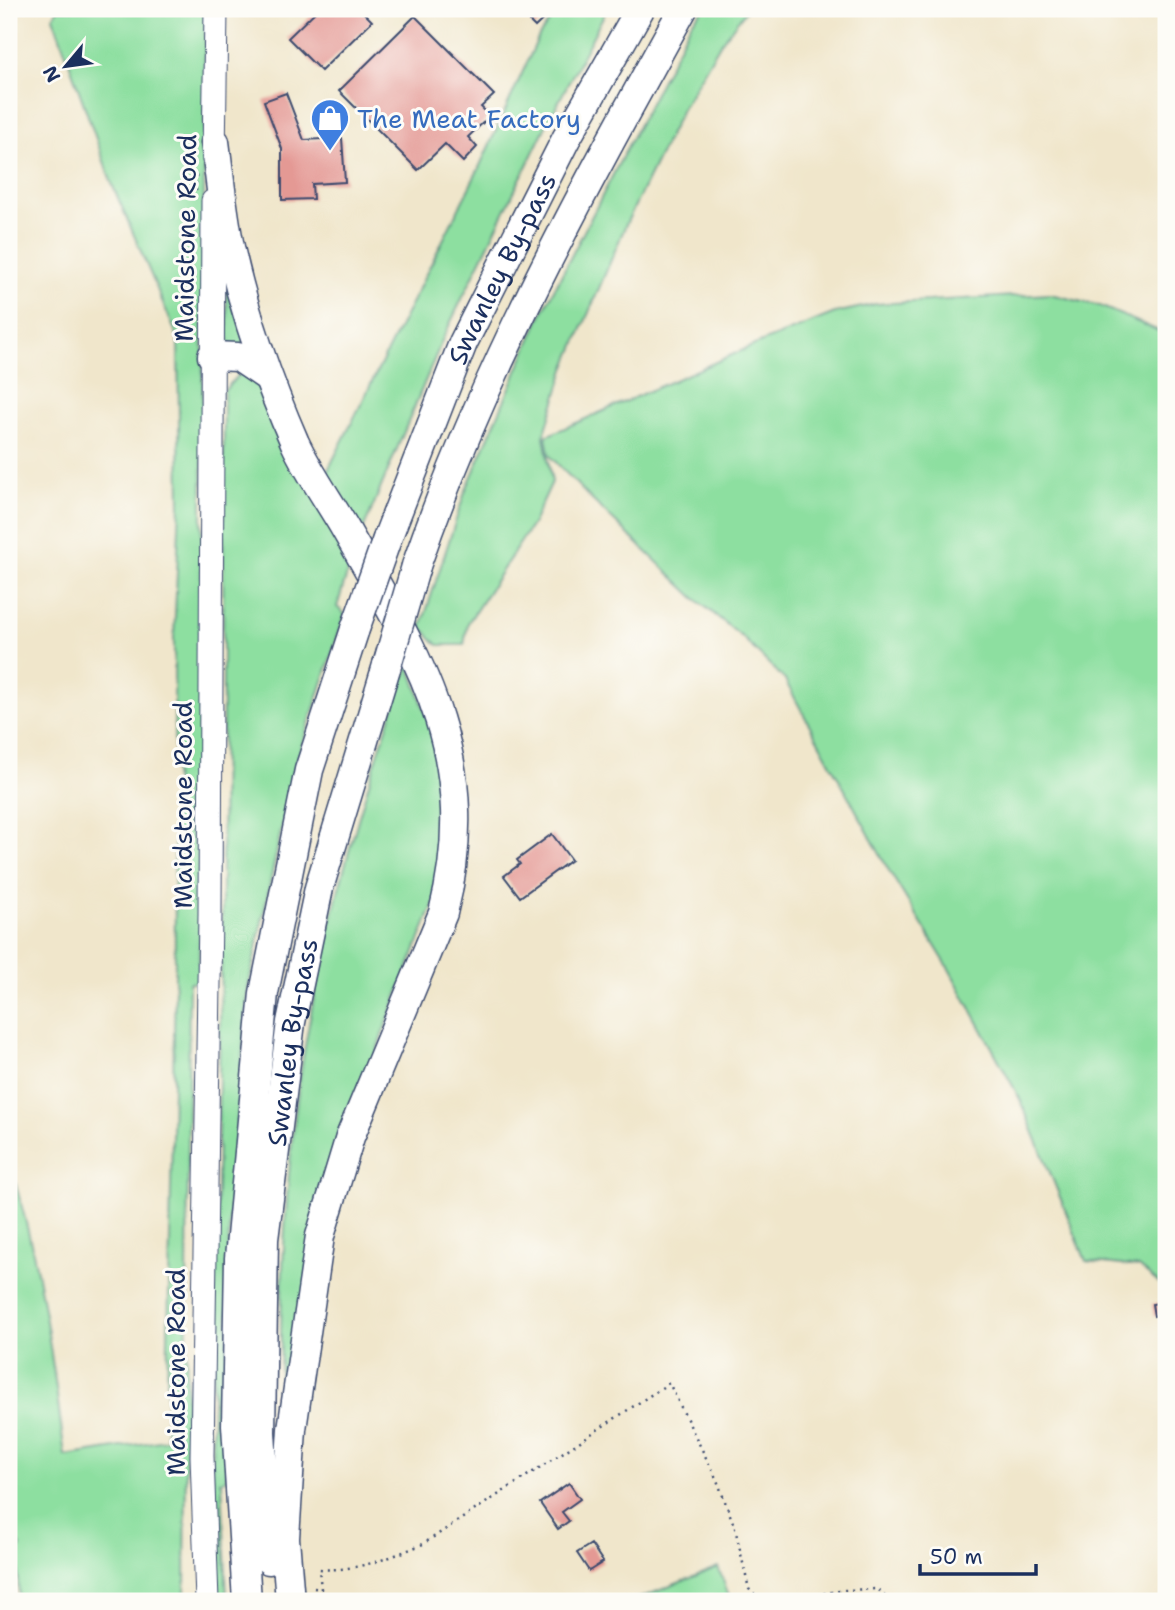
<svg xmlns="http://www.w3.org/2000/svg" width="1175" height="1610" font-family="'Shantell Sans',sans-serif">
<rect width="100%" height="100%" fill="#fdfcf7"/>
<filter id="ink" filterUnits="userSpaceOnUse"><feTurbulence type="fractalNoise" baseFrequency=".0143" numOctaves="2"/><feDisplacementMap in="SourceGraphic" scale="14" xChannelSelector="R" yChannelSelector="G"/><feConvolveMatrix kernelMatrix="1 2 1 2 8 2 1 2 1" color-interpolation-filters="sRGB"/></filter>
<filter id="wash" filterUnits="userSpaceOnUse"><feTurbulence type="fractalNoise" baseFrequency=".00686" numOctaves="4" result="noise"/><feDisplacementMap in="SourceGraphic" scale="28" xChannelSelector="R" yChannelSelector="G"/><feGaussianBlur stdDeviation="1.57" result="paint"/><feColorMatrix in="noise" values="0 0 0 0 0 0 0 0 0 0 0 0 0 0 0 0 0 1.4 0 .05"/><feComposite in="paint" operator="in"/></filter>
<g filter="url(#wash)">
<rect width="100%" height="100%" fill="#f0e6cb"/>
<path fill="#8ddfa0" stroke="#54877f" stroke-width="2" d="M58,9H205L199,982L189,983L185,1601H19L17,1553L21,1546L15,1540L9,1496V1163C40,1258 52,1356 65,1456L166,1440L175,984L174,638L180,505L178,338L112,184L53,17Z
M558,9H607L545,128L444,336L359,540L324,478L478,170L539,36Z
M703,9H747L720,44L683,107L627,222L565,369L544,436L552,482L533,523L468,623L464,645H438L421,627L465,492L542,313L691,23Z
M225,262L256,350L229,351Z
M1050,294L1100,306L1166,334V1289L1139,1267L1086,1261L1020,1099L948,967L888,869L785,680L743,638L697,600L589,497L549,455L546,436L757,344L835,313L876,304Z
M239,374L256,380L351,561L337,607L345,614L294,769L248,988L229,1220L226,1480L219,1481L222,1482L227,1601H219L212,1457L222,916L224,391Z
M409,664L438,750L446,821L438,893L380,1040L280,1435C280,1309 283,1183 303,1058C325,924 363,791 409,664Z
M718,1567L731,1601H633Z"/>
<g id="blocks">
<path fill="#e49994" d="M318,9H360L372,21L321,71L288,38Z
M517,9H554L535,27Z
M415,16L494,95L481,107L490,116L468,137L477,147L463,162L445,144L418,170L339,91Z
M286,93L304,140L342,138L345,182L312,184L313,199L282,200V149L264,101Z
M552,834L571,860L520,897L504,876L520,864L517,860Z
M1166,1302V1314L1154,1316L1152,1304Z
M569,1483L580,1499L562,1512L569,1521L558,1529L540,1503Z
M591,1544L603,1562L589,1571L577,1553Z"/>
</g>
</g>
<g filter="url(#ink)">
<use href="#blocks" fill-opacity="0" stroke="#3b4a6e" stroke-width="2"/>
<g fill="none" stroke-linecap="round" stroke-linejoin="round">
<g stroke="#3b4a6e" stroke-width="25">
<path id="secondary" d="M214,160L216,9
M207,1601L202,1456L210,914L213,201"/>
</g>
<g stroke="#3b4a6e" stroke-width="31">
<g id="trunk">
<path d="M215,142C220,178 223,216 231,252C246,318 268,381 295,443C308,471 327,498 343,525C418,656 483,756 443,913L350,1137L320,1236L292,1429L285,1538L290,1601"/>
<path d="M212,356L238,357L266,376"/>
<path id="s1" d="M387,539L463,343L566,139L640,9"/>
<path d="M416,566C483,371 584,188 683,9"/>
<path id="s2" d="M269,1560L261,1432L264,1239L291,1022L319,888L387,665"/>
<path d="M247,1601L236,1425L239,1258L264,993L309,770L355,629"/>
</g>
</g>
<path stroke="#3b4a6e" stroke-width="2.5" stroke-dasharray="2 5" stroke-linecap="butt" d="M9,14L33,9
M196,191V173
M314,1588L321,1589L319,1569C356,1572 389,1558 423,1544L669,1383L717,1480L735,1528L749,1589L760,1601
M775,1601L845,1590L878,1589L889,1601"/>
<use href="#secondary" stroke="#fff" stroke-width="23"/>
<use href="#trunk" stroke="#fff" stroke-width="28"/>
<g stroke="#3b4a6e" stroke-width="31" stroke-linecap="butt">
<path id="trunk-bridge" d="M355,629L387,539
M387,665L416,566"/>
</g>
<use href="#trunk-bridge" stroke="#fff" stroke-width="28"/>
</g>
</g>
<defs>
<g id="shop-pin" transform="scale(2.0125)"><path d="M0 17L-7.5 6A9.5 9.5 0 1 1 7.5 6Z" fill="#3f7fe0" stroke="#fdfcf7"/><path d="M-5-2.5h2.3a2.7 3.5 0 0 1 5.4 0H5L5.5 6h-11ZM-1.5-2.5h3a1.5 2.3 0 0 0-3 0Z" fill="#fff"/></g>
</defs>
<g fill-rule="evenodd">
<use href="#shop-pin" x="330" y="118"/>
</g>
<g text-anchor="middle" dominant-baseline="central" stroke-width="6" stroke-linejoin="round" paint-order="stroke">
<g font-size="26" fill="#366cbe" stroke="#fdfcf7" text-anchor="start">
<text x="357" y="118">The Meat Factory</text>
</g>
<g font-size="26" fill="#1b2f5e" stroke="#fdfcf7">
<text transform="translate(185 238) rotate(-89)">Maidstone Road</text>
<text stroke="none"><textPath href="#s1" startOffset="294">Swanley By-pass</textPath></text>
<text transform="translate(182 805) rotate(-90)">Maidstone Road</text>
<text stroke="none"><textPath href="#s2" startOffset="520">Swanley By-pass</textPath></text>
<text transform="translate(175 1372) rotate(-90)">Maidstone Road</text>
</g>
</g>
<rect width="1175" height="1610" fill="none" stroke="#fdfcf7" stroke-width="35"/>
<g transform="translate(66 66) rotate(241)" stroke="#fdfcf7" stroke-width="5" paint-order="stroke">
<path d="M0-5L12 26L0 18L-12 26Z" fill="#1b2f5e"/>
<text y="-10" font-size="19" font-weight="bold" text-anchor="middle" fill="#1b2f5e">N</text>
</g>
<path d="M920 1564v10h116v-10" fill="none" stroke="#1b2f5e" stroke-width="3.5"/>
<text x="930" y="1564" font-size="21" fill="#1b2f5e" stroke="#fdfcf7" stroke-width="5" paint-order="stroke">50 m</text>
</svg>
